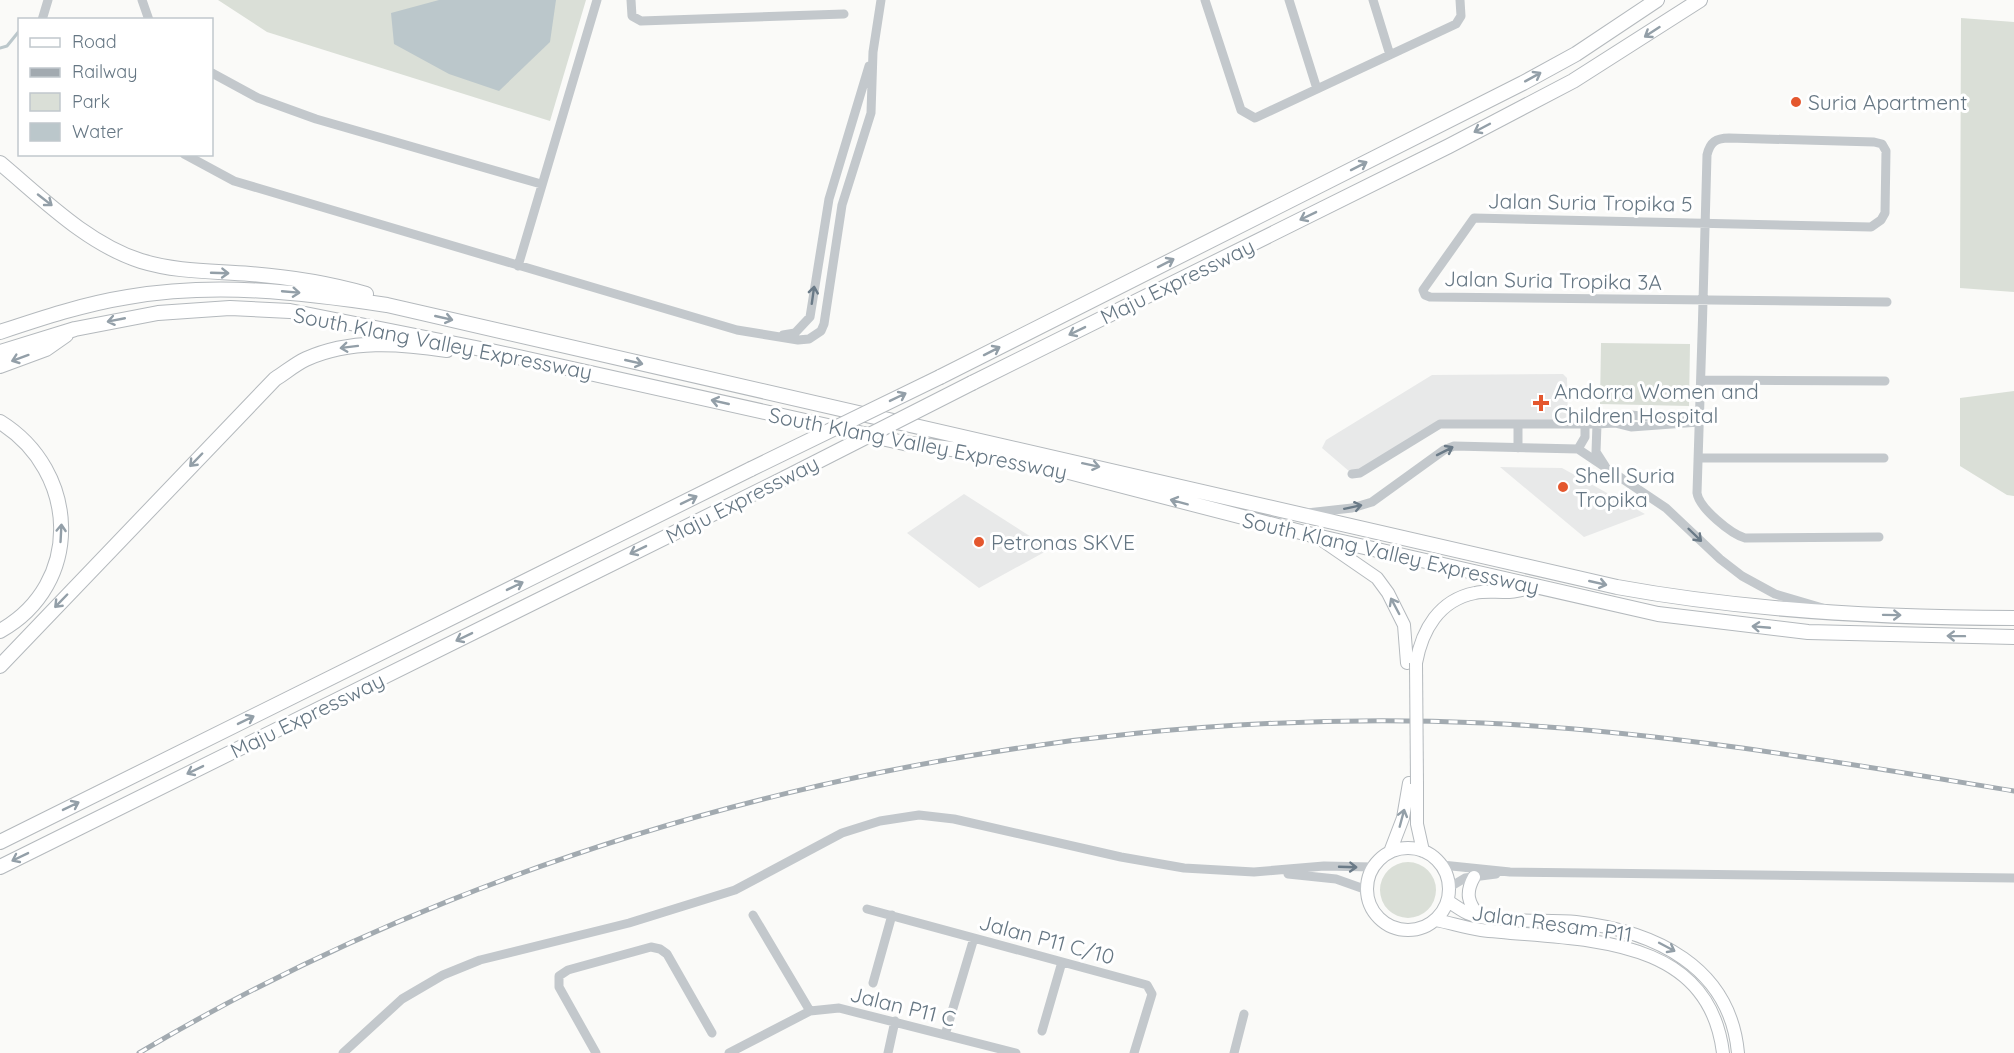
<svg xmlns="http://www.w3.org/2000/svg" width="2014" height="1053" font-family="Quicksand,sans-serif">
<rect width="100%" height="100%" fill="#fafaf8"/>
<path fill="#e8e9e9" d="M1563,374L1567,378L1568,421H1441L1360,470L1350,472L1322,448L1326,440L1432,375Z
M1500,467L1562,468L1645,514L1584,537Z
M964,494L1050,549L979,588L907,533Z"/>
<path fill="#dadfd7" d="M218,0H586L550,121L267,32Z
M1961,18L2014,22V292L1960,288Z
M1601,343L1690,344L1689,406L1600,404Z
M2014,391V496L2007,495L1960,466V398Z
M1380 890a28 28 0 1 1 56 0a28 28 0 1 1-56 0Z"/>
<path fill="#bbc7cb" d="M439,0H556L550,42L499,91L449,74L394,44L391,13Z"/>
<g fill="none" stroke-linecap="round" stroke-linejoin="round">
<path stroke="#bbc7cb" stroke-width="3" d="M0,48L7,46L20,30"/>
<g stroke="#b5babe" stroke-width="14">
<path id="major" d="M1316,536L1377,578L1388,593L1404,625L1407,663
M1416,663C1422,630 1439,600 1475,593C1484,591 1493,592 1503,592C1513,593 1525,589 1535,587
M1417,784V824L1423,851
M1367 889a41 41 0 1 1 82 0a41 41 0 1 1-82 0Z
M1390,852L1403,818L1409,783
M1474,877C1465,893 1468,903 1479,916
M1448,901C1454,905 1461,910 1467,913C1492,924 1547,919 1576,922C1654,931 1730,966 1738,1053
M1436,920C1451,923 1466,928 1481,930C1573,941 1708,930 1723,1053"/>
</g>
<g stroke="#b4b9bd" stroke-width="16">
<path id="highway" d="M0,163C42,198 87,244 141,261C177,272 213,271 250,274C289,277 328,283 366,294
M0,332C42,318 84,304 128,297C214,282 301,292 387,305L1617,587C1748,611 1881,618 2014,618
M0,352L75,329L158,313L230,308L290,311L491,351L904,443L1007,456L1316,536L1658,614L1808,632L2014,637
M0,366L46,349L66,335
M940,377L1523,83L1576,54L1657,0
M972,383L1449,146L1573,81L1700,0
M0,422C79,471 84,584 0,631
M0,666L275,379C285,373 295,364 306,359C350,339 400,343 447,350
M0,842L751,469
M0,867L785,478"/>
</g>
<path stroke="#c3c8cc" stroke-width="9" d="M142,0L149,20
M631,0L632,16L641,21L844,14
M1205,0L1241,110L1255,118L1456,24L1461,16L1460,0
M1289,0L1317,89
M1373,0L1390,55
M42,20L48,0
M212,73L258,98L316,119L541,184
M184,154L234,181L737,330L798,340L809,339L821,331L824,324L842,205L871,113L873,52L881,0
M518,266L597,0
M783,335L795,333L810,317L829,199L869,66
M1701,380L1885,381
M1631,415L1699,422L1631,427L1615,423L1597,424Z
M1518,424V448
M1578,449L1585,437V424
M1698,458H1884
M1352,474L1360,473L1440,424H1597L1596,452L1605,466
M1307,513L1352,508L1372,502L1444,450L1454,446L1578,449L1666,508L1720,559L1742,576L1775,594L1826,609
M1879,537L1745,538C1731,534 1699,508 1697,493C1701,380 1704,268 1707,155C1710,142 1716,138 1729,138L1874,142L1882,144L1886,151L1885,213L1881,220L1871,227L1474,218L1423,290L1425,295L1430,297L1887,302
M1442,865L1510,872L2014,878
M1288,874L1336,879L1367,890
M1450,887L1465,878L1496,874
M867,909L1147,985L1152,994L1134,1053
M753,915L810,1011
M873,983L892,915
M1042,1031L1062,962
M945,1035L974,938
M343,1053L402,999L443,975L480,960L629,923L735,890L842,833L880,821L919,815L954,819L1121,857L1184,868L1254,872L1324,866L1373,867
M596,1053L559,987V976L568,970L651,947L660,949L667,954L712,1033
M729,1053L810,1011L839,1008L1016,1053
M888,1053L895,1021
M1234,1053L1244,1014"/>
<use href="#major" stroke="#fff" stroke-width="12"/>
<use href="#highway" stroke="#fff" stroke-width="14"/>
<g stroke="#a2aab0" stroke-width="5">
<path id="rail" d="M139,1053C530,820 1029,703 1483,723C1662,731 1838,762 2014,791"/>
</g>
<use href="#rail" stroke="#fff" stroke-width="3" stroke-dasharray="9" stroke-linecap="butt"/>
<g stroke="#b5babe" stroke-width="14" stroke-linecap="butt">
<path id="major-bridge" d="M1416,663L1417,784"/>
</g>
<g stroke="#b4b9bd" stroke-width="16" stroke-linecap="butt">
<path id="highway-bridge" d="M751,469L940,377
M785,478L972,383"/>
</g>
<use href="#major-bridge" stroke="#fff" stroke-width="12"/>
<use href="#highway-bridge" stroke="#fff" stroke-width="14"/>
</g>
<defs><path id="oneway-shaft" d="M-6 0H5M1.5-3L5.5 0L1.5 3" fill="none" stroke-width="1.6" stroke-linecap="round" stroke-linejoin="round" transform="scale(1.5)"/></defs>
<g stroke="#939fa8">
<use href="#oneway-shaft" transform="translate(1652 32) rotate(147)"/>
<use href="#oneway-shaft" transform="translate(1533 77) rotate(-29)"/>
<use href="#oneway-shaft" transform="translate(1482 128) rotate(152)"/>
<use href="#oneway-shaft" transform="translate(1359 166) rotate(-27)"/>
<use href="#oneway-shaft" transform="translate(45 200) rotate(38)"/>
<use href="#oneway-shaft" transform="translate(1308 216) rotate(154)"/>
<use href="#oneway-shaft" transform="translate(1166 263) rotate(-27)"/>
<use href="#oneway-shaft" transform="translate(220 273) rotate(2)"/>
<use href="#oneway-shaft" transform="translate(291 292) rotate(5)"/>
<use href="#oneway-shaft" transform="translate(444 318) rotate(13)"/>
<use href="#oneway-shaft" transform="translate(116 320) rotate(169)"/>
<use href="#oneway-shaft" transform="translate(1077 331) rotate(154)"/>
<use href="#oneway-shaft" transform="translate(349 347) rotate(173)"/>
<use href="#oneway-shaft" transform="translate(992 351) rotate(-27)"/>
<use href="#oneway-shaft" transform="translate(20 358) rotate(160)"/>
<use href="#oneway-shaft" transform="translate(634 362) rotate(13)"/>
<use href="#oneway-shaft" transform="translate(898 397) rotate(-26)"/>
<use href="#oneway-shaft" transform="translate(720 402) rotate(-167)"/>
<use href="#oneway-shaft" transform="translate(196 460) rotate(134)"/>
<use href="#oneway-shaft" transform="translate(1091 465) rotate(12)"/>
<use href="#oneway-shaft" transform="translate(689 500) rotate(-26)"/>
<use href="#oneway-shaft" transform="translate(1179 502) rotate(-165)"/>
<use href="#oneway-shaft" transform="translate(61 533) rotate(-87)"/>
<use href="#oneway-shaft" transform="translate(638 550) rotate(154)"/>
<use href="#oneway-shaft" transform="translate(1598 583) rotate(13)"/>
<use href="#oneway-shaft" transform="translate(515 586) rotate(-26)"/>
<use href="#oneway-shaft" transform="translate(61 601) rotate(134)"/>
<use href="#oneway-shaft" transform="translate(1395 606) rotate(-118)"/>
<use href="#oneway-shaft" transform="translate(1892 615) rotate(1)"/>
<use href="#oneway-shaft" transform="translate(1761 627) rotate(-175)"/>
<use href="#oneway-shaft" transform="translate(1956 636) rotate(-179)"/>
<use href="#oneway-shaft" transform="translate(464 637) rotate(154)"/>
<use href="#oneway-shaft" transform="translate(246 720) rotate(-26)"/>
<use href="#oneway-shaft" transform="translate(195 770) rotate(154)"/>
<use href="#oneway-shaft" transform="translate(71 806) rotate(-26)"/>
<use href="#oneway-shaft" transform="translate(1402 818) rotate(-75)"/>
<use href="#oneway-shaft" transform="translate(20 857) rotate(154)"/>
<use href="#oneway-shaft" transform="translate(1667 947) rotate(28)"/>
</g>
<g stroke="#6a7a87">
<use href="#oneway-shaft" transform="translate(813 295) rotate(-82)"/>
<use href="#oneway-shaft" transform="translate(1445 451) rotate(-27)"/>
<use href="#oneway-shaft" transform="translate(1353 507) rotate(-12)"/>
<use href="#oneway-shaft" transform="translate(1695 535) rotate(44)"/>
<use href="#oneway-shaft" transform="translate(1348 867) rotate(2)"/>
</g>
<g fill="#e4572e" stroke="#fff" stroke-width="2">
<circle cx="1796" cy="102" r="6"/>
<path d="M1538 394h6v6h6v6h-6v6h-6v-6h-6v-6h6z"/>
<circle cx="1563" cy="487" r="6"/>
<circle cx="979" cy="542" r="6"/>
</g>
<g text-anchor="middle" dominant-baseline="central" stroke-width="6" stroke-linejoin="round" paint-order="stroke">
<g font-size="21" fill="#657683" stroke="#fff" text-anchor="start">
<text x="1808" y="102">Suria Apartment</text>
<text x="1554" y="391">Andorra Women and<tspan x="1554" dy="24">Children Hospital</tspan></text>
<text x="1575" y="475">Shell Suria<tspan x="1575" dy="24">Tropika</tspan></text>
<text x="991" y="542">Petronas SKVE</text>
</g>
<g font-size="21" fill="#657683" stroke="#fff">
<text transform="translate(1590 202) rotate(1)">Jalan Suria Tropika 5</text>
<text transform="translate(1553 280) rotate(1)">Jalan Suria Tropika 3A</text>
<text transform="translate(1177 281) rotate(-26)">Maju Expressway</text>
<text transform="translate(443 343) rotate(11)">South Klang Valley Expressway</text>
<text transform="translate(918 443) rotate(11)">South Klang Valley Expressway</text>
<text transform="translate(742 499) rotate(-27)">Maju Expressway</text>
<text transform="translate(1391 553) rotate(13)">South Klang Valley Expressway</text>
<text transform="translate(307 715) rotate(-26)">Maju Expressway</text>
<text transform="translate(1552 923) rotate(8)">Jalan Resam P11</text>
<text transform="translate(1047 939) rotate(15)">Jalan P11 C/10</text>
<text transform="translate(903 1006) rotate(14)">Jalan P11 C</text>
</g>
</g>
<rect x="18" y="18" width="195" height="138" fill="#ffffff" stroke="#c1c8cd" stroke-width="1.5"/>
<rect x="30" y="38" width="30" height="9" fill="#ffffff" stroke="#c1c8cd" stroke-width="1.5"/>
<text x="72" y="48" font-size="18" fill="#657683">Road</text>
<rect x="30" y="68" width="30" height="9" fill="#a2aab0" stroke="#c1c8cd" stroke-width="1.5"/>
<text x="72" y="78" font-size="18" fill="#657683">Railway</text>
<rect x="30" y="93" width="30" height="18" fill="#dadfd7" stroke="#c1c8cd" stroke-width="1.5"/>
<text x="72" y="108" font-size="18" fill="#657683">Park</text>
<rect x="30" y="123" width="30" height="18" fill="#bbc7cb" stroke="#c1c8cd" stroke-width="1.5"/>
<text x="72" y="138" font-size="18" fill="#657683">Water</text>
</svg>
